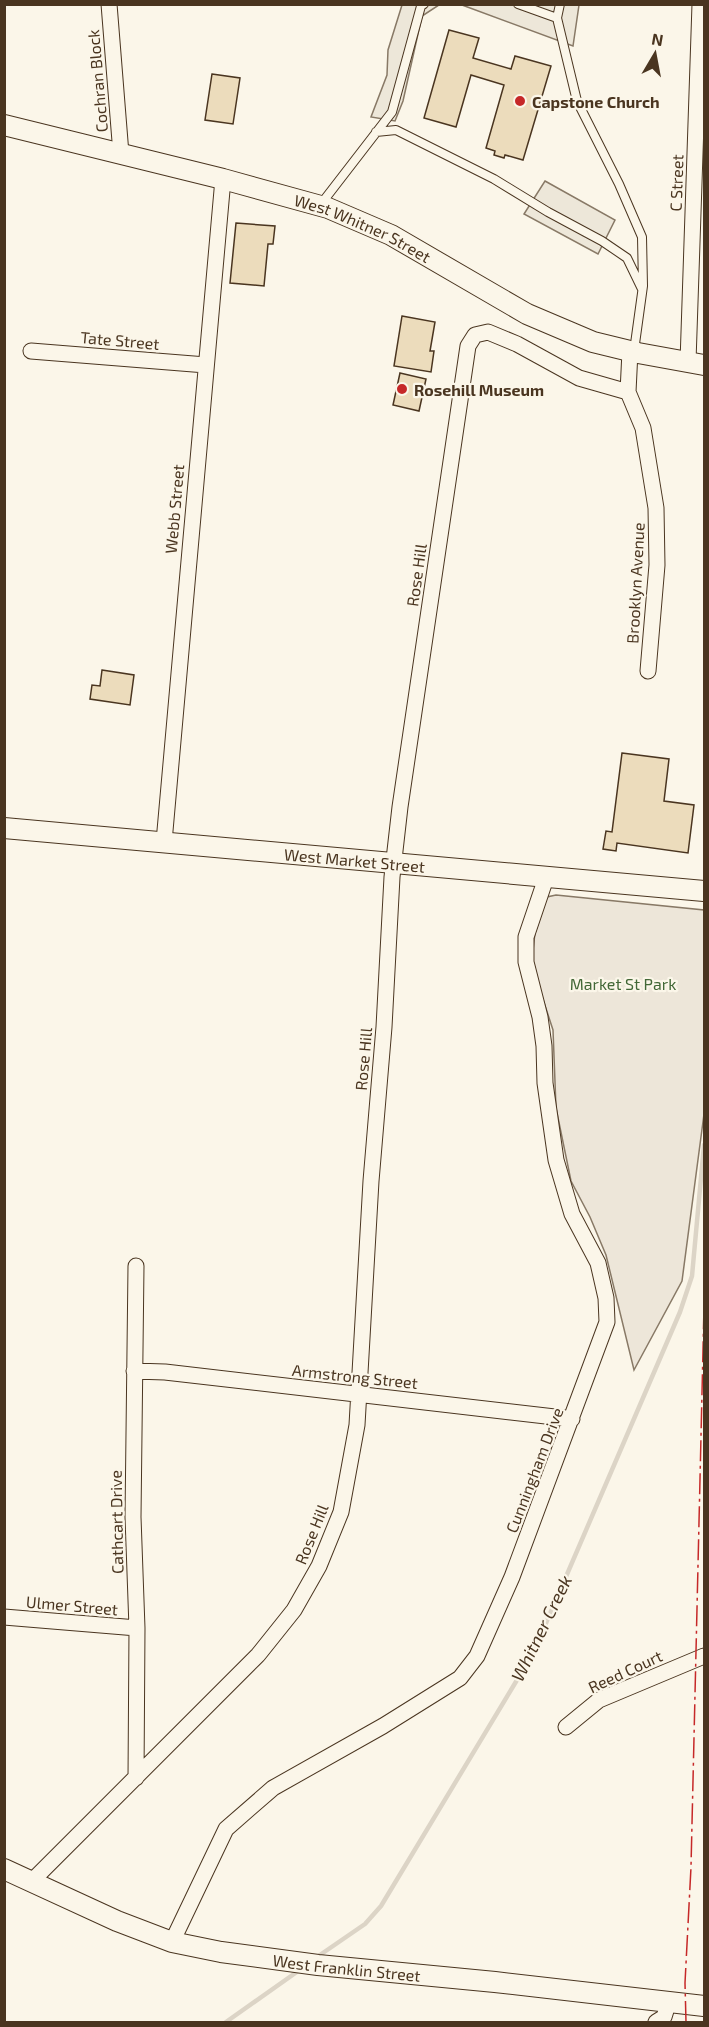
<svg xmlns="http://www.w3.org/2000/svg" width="709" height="2027" font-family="'Exo 2',sans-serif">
<rect width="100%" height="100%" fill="#fbf6e9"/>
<path fill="#ede6d9" stroke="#887966" stroke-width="1.5" d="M556,895L704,910V1114L682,1281L634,1370L606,1255L590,1217L571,1181L556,1108L553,1030L537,981L532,959L535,933L547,897Z"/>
<path fill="#ede7d9" stroke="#887966" stroke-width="1.5" d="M402,5H439L422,16L403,101L395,121L371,117L387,75L388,50Z
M462,5H579L573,46Z
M545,181L615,220L598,254L524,214Z"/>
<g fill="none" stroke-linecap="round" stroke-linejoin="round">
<path stroke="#dcd4c6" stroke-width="4.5" d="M317,1957L365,1924L381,1906L520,1675L543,1630L680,1312L692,1276L704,1145
M226,2022L301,1969"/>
</g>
<path fill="#ecdcbc" stroke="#4a3520" stroke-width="1.5" d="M449,30L479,38L473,58L511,69L515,56L551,66L523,160L505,155L504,158L494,155L495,151L486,148L504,85L471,75L456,127L424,118Z
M212,74L240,78L233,124L205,120Z
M236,223L275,226L273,244H268L264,286L230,283Z
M402,316L435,322L430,351H434L431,372L394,366Z
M400,373L426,379L419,411L393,405Z
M102,670L134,675L130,705L90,699L92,685L100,686Z
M622,753L669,759L664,801L694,805L688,853L617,843L616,851L603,849L606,831L612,832Z"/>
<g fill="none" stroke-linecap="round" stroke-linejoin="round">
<g stroke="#4a3520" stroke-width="10">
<path id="lane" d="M518,4L557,18
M560,4L557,18L577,101L619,184L642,237L643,286L634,351
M376,132L396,130L494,179L548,212L602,241L627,258L642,289
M321,204L392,112L421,6L424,4"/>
</g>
<g stroke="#4a3520" stroke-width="17">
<path id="street" d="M109,4L121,154
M31,351L206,365
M688,362L700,4
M628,392L643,428L656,508L657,565L648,671
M164,842L223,179
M136,1266L133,1517L137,1628L136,1778
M134,1371L165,1372L572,1419
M4,1617L137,1628
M566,1727L599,1700L704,1656
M31,1882L258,1655L294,1610L319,1566L341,1512L357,1425L371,1181L384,1027L392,877L400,807L468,346L475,335L488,332L517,344L579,378L628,392L630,351
M172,1942L226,1829L273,1788L383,1726L460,1678L477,1656L512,1577L607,1322L606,1298L598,1263L572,1214L556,1160L545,1083L544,1046L540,1017L526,962V937L547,875
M656,2022L664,2017L669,2001"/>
</g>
<g stroke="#4a3520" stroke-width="22">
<g id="secondary">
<path id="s1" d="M4,125L223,179L328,208L391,235L527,314L593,342L638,353L704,365"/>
<path id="s2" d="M4,828L704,891"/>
<path id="s3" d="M4,1869L117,1921L172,1942L221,1952L318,1965L495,1982L704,2006"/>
</g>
</g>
<use href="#lane" stroke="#fbf6e9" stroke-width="8"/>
<use href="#street" stroke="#fbf6e9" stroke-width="15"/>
<use href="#secondary" stroke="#fbf6e9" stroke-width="20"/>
<path stroke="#c62828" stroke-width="1.5" stroke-dasharray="21 4.5 3 4.5" stroke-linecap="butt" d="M686,2022L685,1983L691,1867L704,1307"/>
</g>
<g fill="#c62828" stroke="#fbf6e9" stroke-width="2">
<circle cx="520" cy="101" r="6"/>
<circle cx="402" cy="389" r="6"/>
</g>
<g text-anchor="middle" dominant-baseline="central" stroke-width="4.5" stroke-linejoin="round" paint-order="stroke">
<g font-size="16" fill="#4a3520" stroke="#fbf6e9">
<text transform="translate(97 81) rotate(-95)">Cochran Block</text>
<text transform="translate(676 183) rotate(-88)">C Street</text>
<text stroke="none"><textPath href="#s1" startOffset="374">West Whitner Street</textPath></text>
<text transform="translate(120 340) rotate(5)">Tate Street</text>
<text transform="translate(174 509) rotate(-85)">Webb Street</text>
<text transform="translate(416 575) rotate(-82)">Rose Hill</text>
<text transform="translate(635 583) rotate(-87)">Brooklyn Avenue</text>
<text stroke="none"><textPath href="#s2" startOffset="352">West Market Street</textPath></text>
<text transform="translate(363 1059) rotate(-85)">Rose Hill</text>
<text transform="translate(355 1376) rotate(6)">Armstrong Street</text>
<text transform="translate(534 1470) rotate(-69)">Cunningham Drive</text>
<text transform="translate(116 1522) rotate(-91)">Cathcart Drive</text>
<text transform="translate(311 1534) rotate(-68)">Rose Hill</text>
<text transform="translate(72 1605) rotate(5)">Ulmer Street</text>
<text transform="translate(625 1671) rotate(-25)">Reed Court</text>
<text stroke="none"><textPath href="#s3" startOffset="360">West Franklin Street</textPath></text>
</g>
<g font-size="16" font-weight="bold" fill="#4a3520" stroke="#fbf6e9" text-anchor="start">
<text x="532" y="101">Capstone Church</text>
<text x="414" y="389">Rosehill Museum</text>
</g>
<g font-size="16" fill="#436837" stroke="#fbf6e9">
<text x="623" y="983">Market St Park</text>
</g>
<g font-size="18" font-style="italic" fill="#4a3520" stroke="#fbf6e9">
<text transform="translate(541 1628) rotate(-64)">Whitner Creek</text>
</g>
</g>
<rect width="709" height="2027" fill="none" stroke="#4a3520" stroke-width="12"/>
<g transform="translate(655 54) rotate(10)" stroke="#fbf6e9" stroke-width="4.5" paint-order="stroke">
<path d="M0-4.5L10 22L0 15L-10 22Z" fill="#4a3520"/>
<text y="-9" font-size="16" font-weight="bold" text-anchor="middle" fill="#4a3520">N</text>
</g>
</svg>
